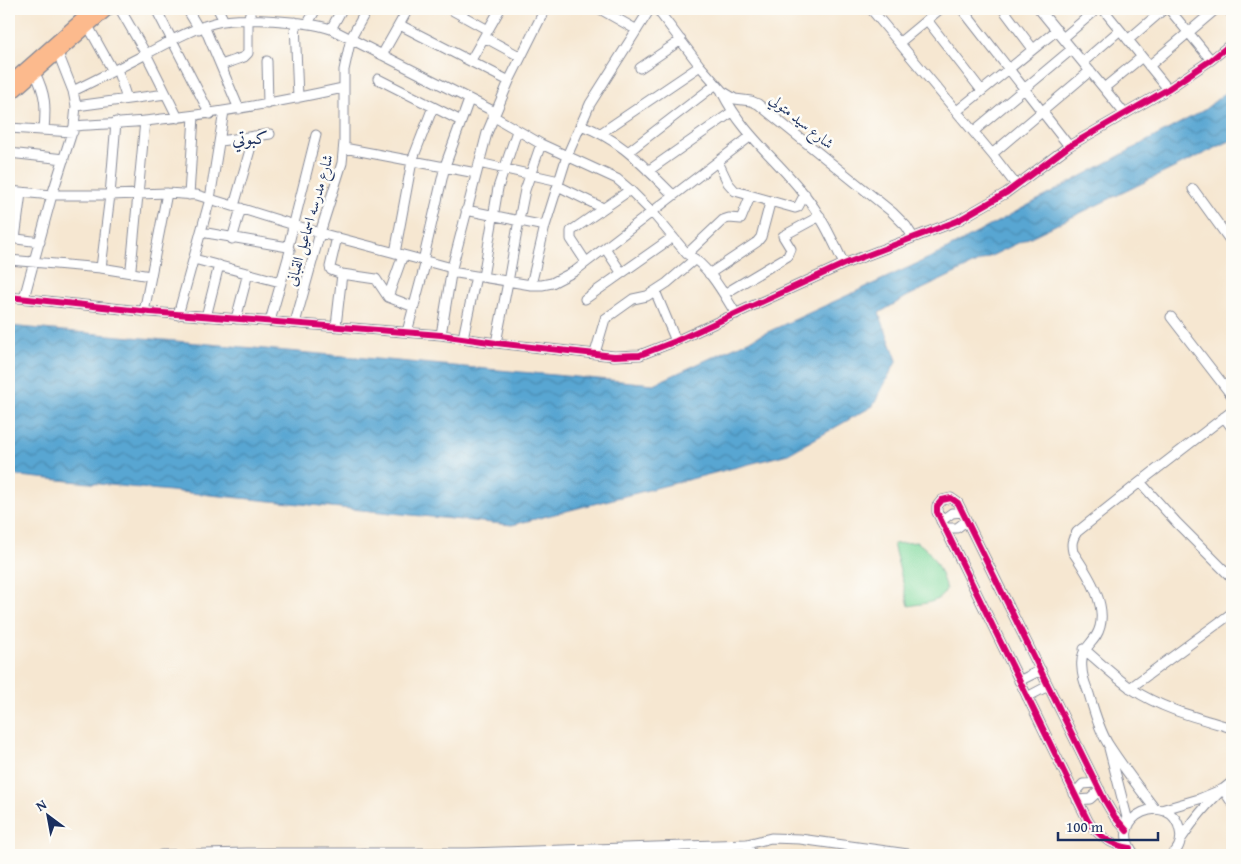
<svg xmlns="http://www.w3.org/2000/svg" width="1241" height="864" font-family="'Gentium Book Plus',Amiri,serif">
<defs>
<pattern id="water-waves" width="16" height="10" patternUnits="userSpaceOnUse" patternTransform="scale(1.25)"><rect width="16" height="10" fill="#58a6d2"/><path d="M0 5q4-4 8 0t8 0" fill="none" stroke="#4888ae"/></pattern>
</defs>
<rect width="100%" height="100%" fill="#fdfcf7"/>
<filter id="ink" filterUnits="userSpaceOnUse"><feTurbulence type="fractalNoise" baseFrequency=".02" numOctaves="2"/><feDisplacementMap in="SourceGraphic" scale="10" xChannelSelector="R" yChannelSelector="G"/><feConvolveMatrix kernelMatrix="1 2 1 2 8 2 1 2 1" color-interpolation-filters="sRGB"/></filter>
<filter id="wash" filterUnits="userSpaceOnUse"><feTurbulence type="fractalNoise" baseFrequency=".0096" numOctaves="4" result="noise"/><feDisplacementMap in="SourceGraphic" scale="20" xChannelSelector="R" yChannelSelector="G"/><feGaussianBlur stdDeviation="1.12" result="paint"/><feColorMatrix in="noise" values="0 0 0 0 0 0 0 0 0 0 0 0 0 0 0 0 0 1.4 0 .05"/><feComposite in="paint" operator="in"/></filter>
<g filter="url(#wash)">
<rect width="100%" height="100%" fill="#f6e7d1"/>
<path fill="#80d99e" stroke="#4e847e" d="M916,542C933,550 941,572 946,589C940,604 923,603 909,606L893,544Z"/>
<path fill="url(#water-waves)" stroke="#3a6a98" d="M1232,87V140L908,296L879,313L897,360L873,406L788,454L512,525L9,475V326L654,384L938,254L1204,110Z"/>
</g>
<g filter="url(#ink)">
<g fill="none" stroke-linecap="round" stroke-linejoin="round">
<g stroke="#888b98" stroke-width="11">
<path id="minor" d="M120,9L146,54L178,118
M156,9L210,114
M187,9L199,29
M218,9L224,21
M450,9L488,30
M600,9L637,30
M657,9L700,66L722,91L735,99L751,101L758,104L892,212L906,226L913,237
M871,9L992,154L1016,185
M962,9L1069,146
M1003,9L1033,49
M1039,9L1125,114
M1103,9L1168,89
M1169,9L1211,60
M1228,9L1232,14
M927,20L982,91
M295,22L298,98
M308,23L316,9
M400,25L509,81
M88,26L113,71
M204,26L239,109
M331,29L342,9
M484,37L521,57
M1063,38L1097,9
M1128,40L1164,9
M899,43L940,9
M382,55L408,9
M471,60L500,9
M267,61L268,104
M1083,62L1120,30
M221,65L244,57L248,53V21L251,9
M1149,66L1216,9
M640,68L681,40
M117,69L127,99
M35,73C46,95 46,106 44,130
M378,79L461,121
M1104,88L1142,57
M73,91C98,79 123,66 148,53C169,42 191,29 214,23C240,16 306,21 331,29L495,112
M722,92C743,135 776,158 804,194C821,215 832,239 844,264
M76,106L166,94
M957,111L1057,30
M493,116L541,144L617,179L630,190L652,212L687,254C709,266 723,293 736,314
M581,125C622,140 643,166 673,195
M74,126C103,124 133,123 162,119C223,113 283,101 343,88
M9,128L73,132
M974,131L1072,49
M601,133L700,66
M220,141L270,134
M344,148L476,173
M628,152L715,85
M9,153L64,159
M992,154L1090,71
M718,162L728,183L735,191L795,208L798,207L805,194
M479,163L559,181
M648,171L732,112
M558,186L603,208
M1193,189L1232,243
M9,191L52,195H110L167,193L197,195L320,233L452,268
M189,195L194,116
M234,206L254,136
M466,210L545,226
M201,232L288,247
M337,237L330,267L331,270L342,274L376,279L388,297L414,307
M9,238L40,242
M15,239L21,193
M232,239L241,208
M605,248L621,272
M395,253L412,161L433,107
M687,254L723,220L729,218L741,219L750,197
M194,259L280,282
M9,260L101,268L150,276
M423,261L445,166L469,100
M586,262L571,239V231L630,190
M101,268L110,195L116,122
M131,268L145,121
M451,272L531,285H542L552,283L575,271L751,136
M709,274L757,242L761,237L770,203
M483,277L498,188L517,131
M531,285L545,226L567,156L590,104L650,9
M655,291L676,341
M724,294L788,256L791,249L783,236L820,216
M9,297L150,312L441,335L496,343L614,356L640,355L676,341L844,264L957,221L1006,193L1069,146L1168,89L1211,60L1232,43
M388,297L403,255
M24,298L52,195L74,126L76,106L73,91L58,53
M585,299L673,237
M144,312L167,193
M178,315L210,199L224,111
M206,317L219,265
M1171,317L1232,396
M236,319L248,273
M270,321L290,251L288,247L316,135
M295,323L320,233L342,163L344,142V70L351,38L367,9
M336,326L342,274
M407,332L426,261
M441,335L452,268L487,133L509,81L545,9
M463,338L476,276
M496,343L508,282L519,220L525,190L541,144
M595,353L605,319L633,299L647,296L667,283L695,259
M1224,417L1232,428
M1140,482L1177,523L1232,578
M941,521L952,513L962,512
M945,528H957L966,521
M1084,649C1099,662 1115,677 1132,689C1162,709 1198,718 1232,728
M1019,681L1041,670
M1130,688L1232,613
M1027,697L1048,686
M1109,748L1129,825
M1223,789L1232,803
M1074,794L1083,784L1096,783
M1077,800L1090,799L1100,790
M1155,809C1139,788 1122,766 1108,744C1099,729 1094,711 1089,694C1086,686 1082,677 1082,669C1080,651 1087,649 1096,636C1112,610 1088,574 1073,552C1071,544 1072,539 1077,532L1140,482L1232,411
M1161,810L1199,799L1223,789L1232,793
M1127,831L1114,816L1104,799L958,503L951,498L942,500L937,506V512L1088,821C1098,836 1111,845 1130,848
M1181,839C1195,818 1212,797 1232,782
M747,844L750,851L754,855
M161,855L247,853H468L747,844L771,838L800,839L915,855
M1135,855C1103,816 1172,788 1180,831C1182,840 1179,849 1172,855"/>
</g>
<g stroke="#888b98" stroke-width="14">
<path id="major" d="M9,83L93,9
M9,96L108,9"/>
</g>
<use href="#minor" stroke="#fff" stroke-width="9"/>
<use href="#major" stroke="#fcba8d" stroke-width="11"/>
<g stroke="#fdfcf7" stroke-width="9">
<path id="cycleway" d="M9,297L150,312L441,335L496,343L614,356L640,355L676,341L844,264L957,221L1006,193L1069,146L1168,89L1211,60L1232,43
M1127,831L1114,816L1104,799L958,503L951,498L942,500L937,506V512L1088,821C1098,836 1111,845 1130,848"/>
</g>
<use href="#cycleway" stroke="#d6006c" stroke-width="6"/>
</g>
</g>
<g text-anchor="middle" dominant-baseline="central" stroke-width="5" stroke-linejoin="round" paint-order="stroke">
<g font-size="15" fill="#1b2f5e" stroke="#fdfcf7">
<text transform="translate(802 121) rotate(39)">شارع سيد متولي</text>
<text transform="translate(309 220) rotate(-74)">شارع مدرسه اسماعيل القبانى</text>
</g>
<g font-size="18" fill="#1b2f5e" stroke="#fdfcf7">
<text x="250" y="137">كبوتي</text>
</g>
</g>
<rect width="1241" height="864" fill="none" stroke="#fdfcf7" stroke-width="30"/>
<g transform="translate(48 816) rotate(328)" stroke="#fdfcf7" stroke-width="4" paint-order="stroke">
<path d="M0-4L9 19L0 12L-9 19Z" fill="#1b2f5e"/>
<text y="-8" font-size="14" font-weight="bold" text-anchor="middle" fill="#1b2f5e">N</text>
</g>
<path d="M1058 832v8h100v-8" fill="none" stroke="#1b2f5e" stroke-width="2.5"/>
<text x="1066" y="832" font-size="15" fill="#1b2f5e" stroke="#fdfcf7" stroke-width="4" paint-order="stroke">100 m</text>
</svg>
